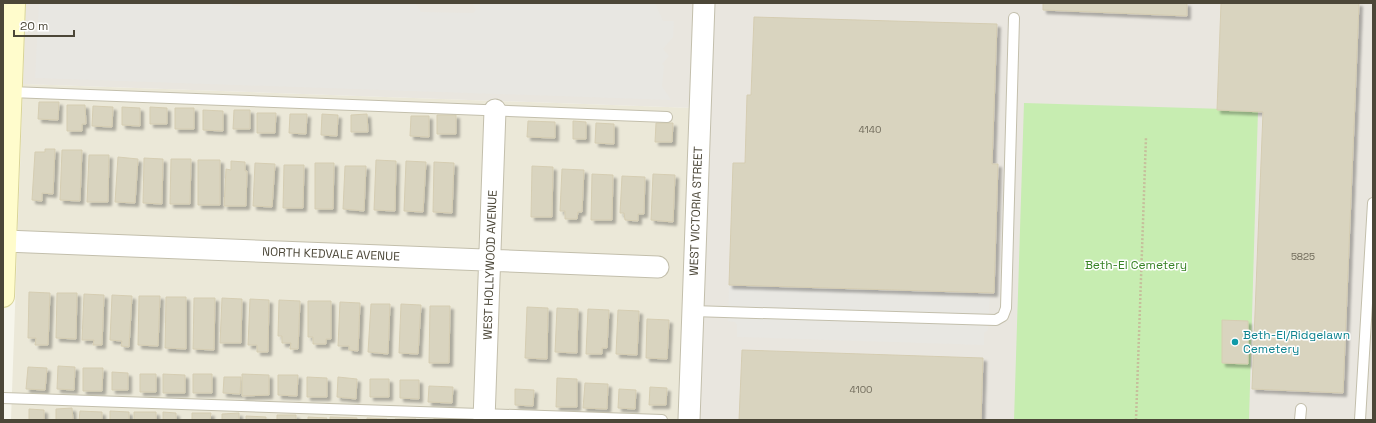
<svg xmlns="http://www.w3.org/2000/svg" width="1376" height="423" font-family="'Space Grotesk',sans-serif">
<defs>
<filter id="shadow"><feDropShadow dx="3.5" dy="3.5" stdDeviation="1" flood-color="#0004"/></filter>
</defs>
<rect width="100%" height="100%" fill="#f6f5eb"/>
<path fill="#ebe8d8" d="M23,84L695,108L685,420H11Z"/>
<path fill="#e9e6df" d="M26,3H1373V420H685L694,108L23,84Z"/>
<path fill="#c7edb1" d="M1024,103L1258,110L1249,420H1014Z"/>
<path fill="#e8e7e2" d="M39,3H188L190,5H211L213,3H231L233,6L259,7L263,3H415L421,12L473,13L476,10L472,3H655L663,21H674L673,37L663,49L669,56L662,64L664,66L662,86L671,100L35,78Z
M729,285L990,293L988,330L984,333V345L737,337V325L735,322L728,321Z"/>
<path fill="#d9d4bf" stroke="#d5cdb2" filter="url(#shadow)" d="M1043,3H1187V16L1043,10Z
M1221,3H1359L1343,393L1252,389L1263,112L1217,110Z
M754,17L997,24L992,164H998L994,293L729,285L733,163H745L747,95H751Z
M39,102H59L58,120L38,119Z
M67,105H85L86,124H82V131H67Z
M93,106L113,107L112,127L92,126Z
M122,107L140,108V126L122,125Z
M150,107L167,108V124H150Z
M175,108H194V129H175Z
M203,110L223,111V131L203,130Z
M234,110H250V129H233Z
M257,113H276L275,133H257Z
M290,114H307L306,134L289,133Z
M322,114L338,115L337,136L321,135Z
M367,114L368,132H351V115Z
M437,115H456V134H437Z
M411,116H429V137L410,136Z
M528,121L555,122V138L527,137Z
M573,121L586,122V139H573Z
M596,123L614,124V144L595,143Z
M656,123H673L672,142H655Z
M45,149H55L53,194L42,193V201L32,200L35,152H45Z
M62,150H82L80,201L60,200Z
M89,155H109L108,202H87Z
M118,157L138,159L135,203L115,202Z
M144,158L163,159L162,204L143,203Z
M171,159H191L190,204H170Z
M198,160H220V205H198Z
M376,160L396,161L395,211L374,210Z
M231,161L245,162V171H247L246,206H224L226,169L231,170Z
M406,161L426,162L423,212L404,211Z
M434,162L454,163L452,213L433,212Z
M255,163L275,164L272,207L253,206Z
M315,163H334L333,209H315Z
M284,165H304L303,208H283Z
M345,166H366L364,211L343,209Z
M532,166L553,167L552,217H531Z
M562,169L584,170L582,212H578L577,219H565V211H560Z
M592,174L613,175L612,220H591Z
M653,174L675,175L673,222L651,220Z
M622,176L645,177L644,214H638V221L625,220L624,213H620Z
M29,292L50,293L48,345H35L36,338H28Z
M57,293H77L76,339L56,338Z
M84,294L104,295L102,345H93L94,340H82Z
M112,295L132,296L129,347L121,346L122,341L110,340Z
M139,296H160L158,346L138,345Z
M166,297H186V349L165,348Z
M194,298H215L214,350L193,349Z
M222,298L242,299L241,343H220Z
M250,299L269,300L268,352H257V345H248Z
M279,300L300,301L298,349H290L291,343H282V336H278Z
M308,301H331V339H326V344H313V337H308Z
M340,302L360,303L358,351L349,350V346H338Z
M371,304H390L388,354L368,352Z
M401,304L421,305L418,354L399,353Z
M430,306H450L449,363H429Z
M527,307L548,308L547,359L525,358Z
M557,308L578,309L577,353L555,352Z
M588,309L609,310L607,348H602V354H586Z
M618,310L639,311L637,355L616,354Z
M647,319L669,320L667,359L646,358Z
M1222,320L1248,321V364L1222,363Z
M742,350L983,358L981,420H739Z
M58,366L75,367L74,390L57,389Z
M28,367L47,368L45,390L26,389Z
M83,368H103L102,391H83Z
M112,372L128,373V390H112Z
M140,374H156V392H140Z
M163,374L185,375V393H163Z
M193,374H212V393H193Z
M242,374L269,375V395L242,396Z
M278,375H298L297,396L278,395Z
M224,377H241L240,394L223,393Z
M307,377L327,378V397H307Z
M338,377L357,379L356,399L337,397Z
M557,378L577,379V407H556Z
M370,379H389V397H370Z
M400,380H419V399L400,398Z
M585,383L608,384L607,409L583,408Z
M429,386L453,387L452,403L428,402Z
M650,387L667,388L666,405H649Z
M515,389L534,390L533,406L515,405Z
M619,389L636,390L635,409L618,408Z
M72,408L73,420H56V409Z
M29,409L44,410V420H29Z
M80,411L102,412V420H79Z
M110,411L129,412V420H110Z
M134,412H156V420H134Z
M163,412L176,413V420H163Z
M192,413H211L210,420H192Z
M239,413V420H222V414Z
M277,415H296V420H277Z
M246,416L266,417V420H246Z
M308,417L327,418L326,420H308Z
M330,417L357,418V420H330Z
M367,418L387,419V420H367Z
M434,418L453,419V420H434Z
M395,419H416V420H395Z"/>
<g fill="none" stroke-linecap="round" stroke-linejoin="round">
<g stroke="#c3bfac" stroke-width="12">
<path id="lane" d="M10,92L667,117
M692,311L996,320L1003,316L1006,308L1014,18
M3,398L662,420
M1300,420L1301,409
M1360,420L1373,203"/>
</g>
<g stroke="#c3bfac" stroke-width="23">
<path id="street" d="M5,241L658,267
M484,420L495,110
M689,420L704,3"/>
</g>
<g stroke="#d9d498" stroke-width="24">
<path id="secondary" d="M3,296L14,3"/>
</g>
<path stroke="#c6bf9c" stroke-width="2.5" stroke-dasharray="2 2" stroke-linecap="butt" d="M1136,420L1146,137"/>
<use href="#lane" stroke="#fff" stroke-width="10"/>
<use href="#street" stroke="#fff" stroke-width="21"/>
<use href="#secondary" stroke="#fffccc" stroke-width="22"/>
</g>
<circle fill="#0f9aa8" stroke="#fff" stroke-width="1.5" cx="1235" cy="342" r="4"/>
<g text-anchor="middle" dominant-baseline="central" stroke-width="3" stroke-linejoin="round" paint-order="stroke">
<g font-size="10" fill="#6f6a5a">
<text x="870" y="129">4140</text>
<text x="1303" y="256">5825</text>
<text x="861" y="389">4100</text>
</g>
<g font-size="12" fill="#4c4738" stroke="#fff">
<text transform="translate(696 211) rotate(-88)">WEST VICTORIA STREET</text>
<text transform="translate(331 254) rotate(2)">NORTH KEDVALE AVENUE</text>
<text transform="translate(490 265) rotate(-88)">WEST HOLLYWOOD AVENUE</text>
</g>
<g font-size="12" fill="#378325" stroke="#fff">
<text x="1136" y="265">Beth-El Cemetery</text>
</g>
<g font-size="12" fill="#0d838f" stroke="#fff" text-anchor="start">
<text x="1243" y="335">Beth-El/Ridgelawn<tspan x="1243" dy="14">Cemetery</tspan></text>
</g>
</g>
<rect width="1376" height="423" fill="none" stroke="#4c4738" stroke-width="8"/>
<path d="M14 30v6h60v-6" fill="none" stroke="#4c4738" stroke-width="2"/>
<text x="20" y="30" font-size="12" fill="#4c4738" stroke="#ffffff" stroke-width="3" paint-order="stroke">20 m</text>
</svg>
